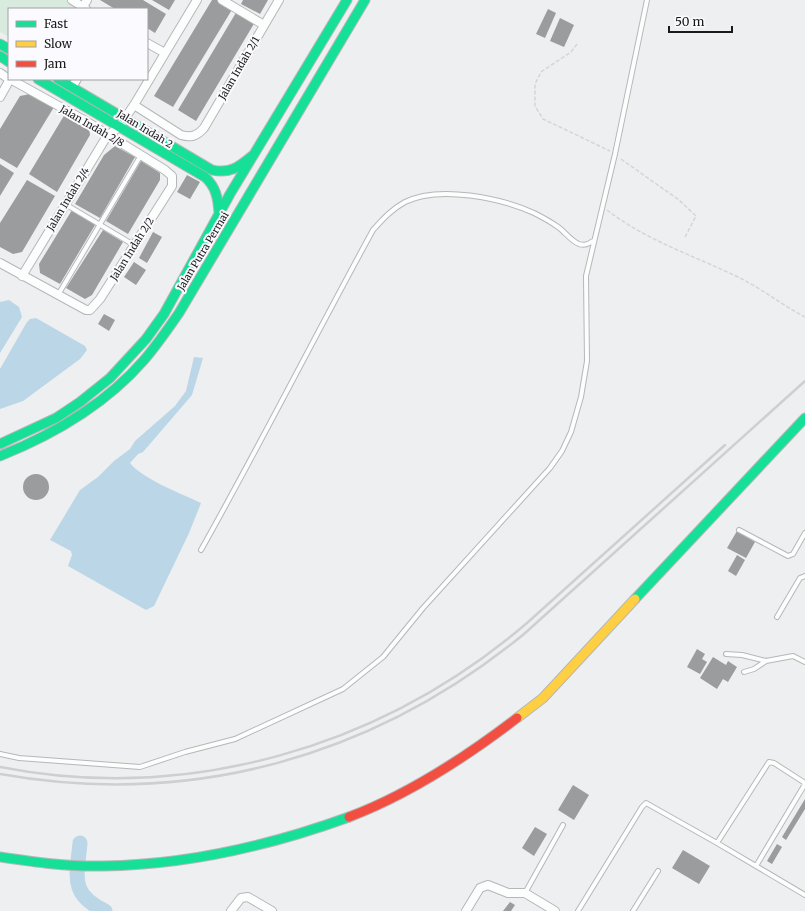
<svg xmlns="http://www.w3.org/2000/svg" width="805" height="911" font-family="Merriweather,serif">
<rect width="100%" height="100%" fill="#eeeff0"/>
<path fill="#d9ebde" d="M0,0H69L84,9H9V37L0,32Z"/>
<path fill="#bbd6e6" d="M9,300L19,307L22,317L0,353V302Z
M36,318L85,346L87,350L80,359L23,401L0,409V369L27,322L30,319Z
M194,357L203,358L192,395L143,452L138,454L130,463C141,478 184,495 201,503L189,533L154,606L146,610L68,566L72,555L71,551L50,540L80,490L98,477L114,461L130,449L135,441L175,406L186,391Z"/>
<g fill="none" stroke-linecap="round" stroke-linejoin="round">
<path stroke="#bbd6e6" stroke-width="15" d="M80,843C77,876 69,894 105,911"/>
</g>
<path fill="#9b9c9d" d="M100,0H143L166,14L155,33L147,28V9H115Z
M152,0H175L169,10Z
M212,0H220L233,8L173,107L154,96Z
M243,0H268L260,14L241,4Z
M548,9L556,13L545,38L536,34Z
M237,11L255,22L196,121L178,110Z
M560,18L574,25L564,47L550,41Z
M30,94L54,107L17,168L0,158V129L20,96Z
M65,114L89,128L90,135L57,192L29,174Z
M115,146L135,157L100,218L75,204L104,155Z
M141,161L160,173V180L128,234L106,221Z
M0,164L14,173L0,196Z
M187,175L200,182L190,199L177,192Z
M27,180L55,196L22,252L13,254L0,247V223Z
M72,210L95,225L60,284L40,273L39,264Z
M103,230L123,242L92,295L85,299L66,288Z
M153,232L162,237L147,263L139,258Z
M134,262L146,270L136,285L124,277Z
M104,314L115,320L109,331L98,324Z
M23 487a13 13 0 1 1 26 0a13 13 0 1 1-26 0Z
M737,531L755,542L746,558L727,548Z
M737,555L745,560L736,576L728,571Z
M697,649L705,654L702,659L707,662L700,674L687,667Z
M713,657L726,665L728,661L737,667L728,682L723,679L717,689L700,678Z
M573,785L589,795L574,820L558,810Z
M805,799V809L786,840L782,837Z
M535,827L547,834L534,856L522,848Z
M777,844L782,847L772,864L767,861Z
M683,850L710,866L699,884L672,868Z
M510,902L515,905L511,911H503Z"/>
<g fill="none" stroke-linecap="round" stroke-linejoin="round">
<g stroke="#b6b7b8" stroke-width="6">
<path id="lane" d="M65,204L134,245
M58,295L141,155
M739,530L788,556L793,554L805,533
M201,550C260,445 315,336 373,230C383,219 392,209 405,202C439,185 501,198 534,213C542,217 551,222 558,227C565,232 571,241 579,244C585,246 588,244 593,241
M777,617L800,578L805,576
M726,654L742,655L766,661L793,656L805,662
M744,672L754,669L766,661
M0,754L19,758L140,767L185,752L235,739L343,689L383,657L423,608L550,468L562,451L571,432L581,397L587,361L586,276L615,154L647,0
M805,783L774,763L769,762L717,843L805,895
M756,866L805,784
M525,893L563,825
M578,911L642,807L646,803L717,843
M633,911L658,871"/>
</g>
<g stroke="#b6b7b8" stroke-width="10">
<path id="street" d="M72,0L86,9
M222,0L264,25
M83,7L87,0
M147,43L165,53
M0,73L9,79
M72,87L77,79
M0,97L10,79
M134,105L181,135C191,138 197,136 204,128L279,0
M0,263L86,310H90L100,299L172,186V176L165,170L84,120L10,79
M22,276L107,136L119,127L134,105L197,0
M231,911L241,898L248,897L272,911
M466,911L480,888L488,885L508,893H525L555,911"/>
</g>
<g stroke="#b6b7b8" stroke-width="11">
<path id="fast" d="M0,44L9,49
M0,56L9,62
M38,79L205,177C216,187 218,198 219,213
M58,79L212,170C230,174 239,167 252,156
M0,444L56,418L80,402L110,378L146,339L164,314L230,194L347,0
M0,456C55,434 105,405 144,360C157,345 168,329 179,313L365,0
M635,599L805,418
M0,857C34,862 68,867 103,866C189,865 269,846 349,817"/>
</g>
<g stroke="#b6b7b8" stroke-width="11">
<path id="slow" d="M517,718L543,698L635,599"/>
</g>
<g stroke="#b6b7b8" stroke-width="11">
<path id="jam" d="M349,817C410,794 466,757 517,718"/>
</g>
<path stroke="#d4d5d5" stroke-width="1.5" stroke-dasharray="4 2" stroke-linecap="butt" d="M577,44L571,52L541,72L535,84V106L543,119L610,151
M621,159L679,200L696,216L685,237
M607,210C647,241 695,256 740,278C762,289 782,305 805,317"/>
<use href="#lane" stroke="#fcfdfd" stroke-width="4"/>
<use href="#street" stroke="#fcfdfd" stroke-width="8"/>
<use href="#fast" stroke="#16e098" stroke-width="9"/>
<use href="#slow" stroke="#ffcf43" stroke-width="9"/>
<use href="#jam" stroke="#f24e42" stroke-width="9"/>
<path stroke="#cfcfcf" stroke-width="2.5" d="M0,767C189,804 382,747 527,623L725,445
M0,774C192,808 374,757 524,634L805,381"/>
</g>
<g text-anchor="middle" dominant-baseline="central" stroke-width="4" stroke-linejoin="round" paint-order="stroke">
<g font-size="10" fill="#1a1a1b" stroke="#fbfbff">
<text transform="translate(239 68) rotate(-60)">Jalan Indah 2/1</text>
<text transform="translate(92 126) rotate(30)">Jalan Indah 2/8</text>
<text transform="translate(145 129) rotate(31)">Jalan Indah 2</text>
<text transform="translate(68 199) rotate(-59)">Jalan Indah 2/4</text>
<text transform="translate(132 249) rotate(-58)">Jalan Indah 2/2</text>
<text transform="translate(203 251) rotate(-59)">Jalan Putra Permai</text>
</g>
</g>
<rect x="8" y="8" width="140" height="72" fill="#fbfbff" stroke="#a1a1a4"/>
<rect x="16" y="21" width="20" height="6" fill="#16e098" stroke="#a1a1a4"/>
<text x="44" y="28" font-size="12" fill="#1a1a1b">Fast</text>
<rect x="16" y="41" width="20" height="6" fill="#ffcf43" stroke="#a1a1a4"/>
<text x="44" y="48" font-size="12" fill="#1a1a1b">Slow</text>
<rect x="16" y="61" width="20" height="6" fill="#f24e42" stroke="#a1a1a4"/>
<text x="44" y="68" font-size="12" fill="#1a1a1b">Jam</text>
<path d="M669 26v6h63v-6" fill="none" stroke="#1a1a1b" stroke-width="2"/>
<text x="675" y="26" font-size="12" fill="#1a1a1b" stroke="#fbfbff" stroke-width="3" paint-order="stroke">50 m</text>
</svg>
